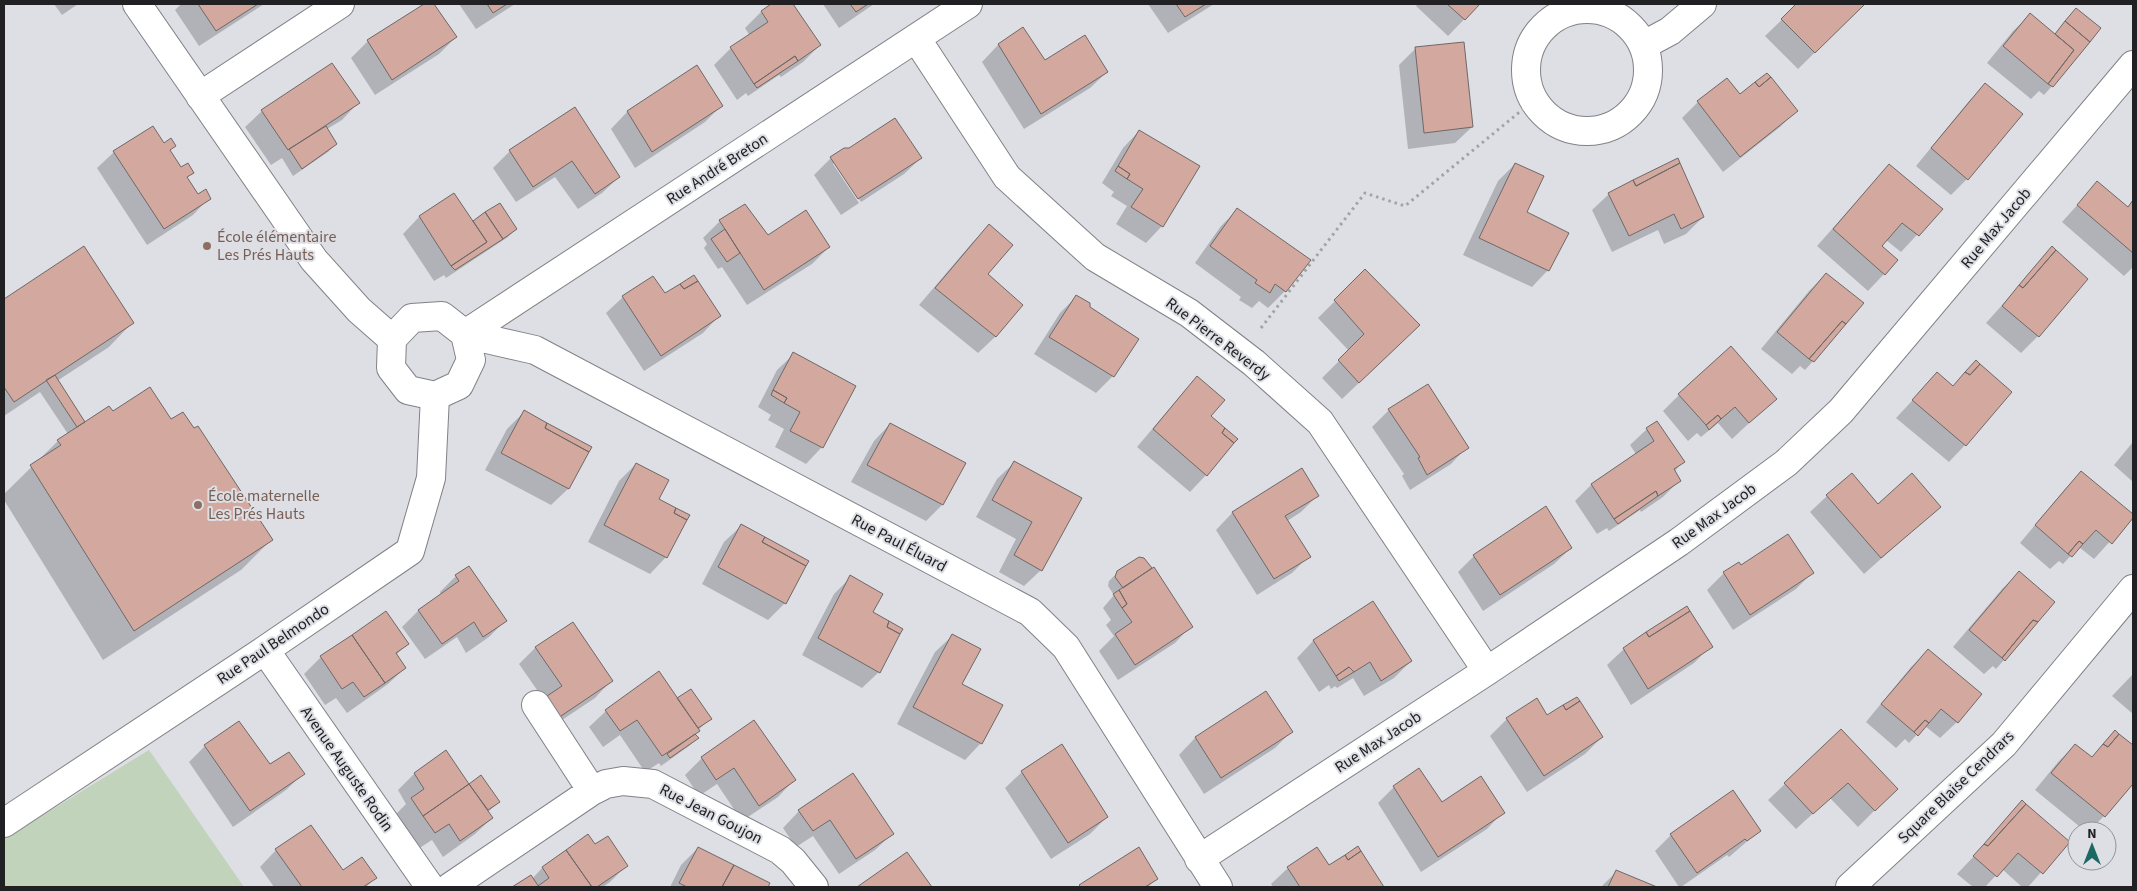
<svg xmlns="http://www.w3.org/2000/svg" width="2137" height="891" font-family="'Source Sans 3',sans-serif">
<rect width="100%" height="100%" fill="#dedfe5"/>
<path fill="#c1d3bb" d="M149,750L244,887H4V839Z"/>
<path fill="#0003" d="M54,4H78L62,15Z
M181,4H264L199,46L175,10Z
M426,4H433L456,37L439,54L375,95L351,58L368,41Z
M459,4H515L476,29Z
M774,4H792L820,45L803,62L781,77L779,75L748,96L746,93L737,100L714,65L731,48L750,36L745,28L761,12Z
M823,4H874L839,28Z
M1148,4H1214L1168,33Z
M1418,4H1479L1448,36L1416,6Z
M1798,4H1864L1798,69L1765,36Z
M2030,15L2054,35L2068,18L2099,29L2052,86L2044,95L2039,91L2031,99L1987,63L2013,31Z
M1023,29L1044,62L1107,72L1090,88L1024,129L982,62L998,45Z
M1416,48L1472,127L1455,143L1408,149L1399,65Z
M697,67L722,105L705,122L635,168L611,129L627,112Z
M1986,84L1967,179L1951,195L1916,166L1969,101Z
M1740,95L1796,111L1780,127L1723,172L1682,118L1698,102Z
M358,103L342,120L327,129L336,144L328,152L293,176L282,158L271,165L245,127L262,111Z
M575,109L619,177L602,193L578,209L555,177L516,202L493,168L510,151Z
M1139,131L1162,226L1146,243L1116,224L1127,206L1111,196L1114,192L1102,183L1123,148Z
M174,146L169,151L180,169L192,172L187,178L198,196L209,198L193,215L147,245L97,168L114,152Z
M845,150L921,158L904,174L861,202L835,162L833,164L859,203L841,215L814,175L831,158Z
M1515,164L1526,213L1548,270L1532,287L1463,255L1498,181Z
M1873,183L1941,209L1901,252L1886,240L1881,246L1884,274L1868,291L1817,246Z
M2097,183L2127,208L2133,200V267L2124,276L2062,222Z
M453,194L473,223L499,204L516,229L508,237L446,278L444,275L434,281L403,234L419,217Z
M1609,194L1703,217L1686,234L1664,244L1658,230L1612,252L1592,210Z
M1237,210L1309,261L1285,291L1268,308L1259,301L1252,308L1239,300L1241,297L1195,263L1221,226Z
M720,221L767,237L829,247L812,264L747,305L722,267L718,269L704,248L707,244L703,238Z
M989,226L986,275L1021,305L995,337L978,353L919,305L972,243Z
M84,248L132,323L109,347L57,381L85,423L113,413L170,421L271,540L241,570L103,660L4,500V494L58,441L68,434L40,392L4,416V300Z
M1365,271L1402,342L1342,399L1322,378L1349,351L1318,318Z
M1826,274L1862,304L1813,361L1805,370L1800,366L1792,374L1761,349L1809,291Z
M2086,279L2038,336L2021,353L1986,323L2012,294Z
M665,295L719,316L703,333L644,371L606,313L623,297Z
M1077,296L1089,308L1113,376L1096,393L1034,354L1060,313Z
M794,354L822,447L806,464L775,447L784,429L768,420L771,415L758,407L777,370Z
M1937,374L1965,445L1949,462L1896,418Z
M1197,378L1210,417L1206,475L1190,492L1137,447L1181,395Z
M1679,395L1775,399L1732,439L1718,423L1701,437L1697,433L1688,441L1663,411Z
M1389,410L1467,447L1451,464L1410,490L1402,476L1404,474L1372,427Z
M524,412L588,452L568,489L551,505L485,470L507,429Z
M890,424L942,505L926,521L851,482L874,441Z
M1647,429L1683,462L1674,472L1680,480L1663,497L1641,512L1640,510L1609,531L1607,528L1597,534L1575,501L1592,484L1636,454L1630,445Z
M2133,442V482L2114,465Z
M1014,463L1080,499L1041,570L1024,586L999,572L1016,539L976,517L997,479Z
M636,464L657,499L666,557L650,574L588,542L619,481Z
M1301,470L1317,496L1301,512L1287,521L1309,556L1292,573L1257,595L1216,530L1232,513Z
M2081,472L2133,516L2094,559L2079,547L2063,564L2059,561L2050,569L2020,543L2065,489Z
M1827,496L1878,505L1939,507L1864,574L1810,512Z
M741,526L807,561L785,603L768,620L702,584L724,542Z
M1571,548L1554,564L1483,611L1458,572L1474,556Z
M1738,564L1740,567L1812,573L1796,589L1733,630L1707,590L1724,573Z
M1150,568L1146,572L1191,626L1175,643L1118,680L1099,651L1114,636L1106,625L1111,620L1103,608L1114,595L1108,586L1109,581L1118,572Z
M2019,573L2053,603L2004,660L1996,669L1993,666L1984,674L1953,647L2002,589Z
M456,576L505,621L489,637L466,653L457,637L425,659L402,627L419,610L441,595L440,592Z
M851,577L872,612L879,672L862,688L802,655L834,594Z
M1373,602L1411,661L1394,678L1364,696L1353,678L1337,688L1335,686L1331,689L1329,685L1319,692L1297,658L1313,641Z
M572,624L611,681L595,698L541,734L544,700L519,664L535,648Z
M952,636L961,684L981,743L965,760L897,724L935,652Z
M407,644L396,655L405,668L388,684L347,713L336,698L325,705L304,674L321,657Z
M1711,646L1694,663L1631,705L1607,665L1624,649Z
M1928,651L1957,722L1940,738L1925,726L1909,743L1905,739L1896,748L1866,722L1911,667Z
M2133,674V714L2112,696Z
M1266,692L1291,732L1275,748L1204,794L1179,755L1195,738Z
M677,700L710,719L694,734L698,738L689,746L661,766L659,763L645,772L620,735L603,747L589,727L606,711Z
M1536,700L1547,717L1602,737L1585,754L1527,792L1490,736L1507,719Z
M754,722L794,780L778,797L742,821L717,784L699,796L685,775L702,758Z
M1841,731L1896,789L1858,827L1830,798L1796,829L1768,800Z
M2115,732L2133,747V782L2104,816L2089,831H2085L2035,790L2058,762L2075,745L2091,758Z
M205,746L270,766L303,774L286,790L233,827L189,762Z
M1022,772L1107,817L1090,834L1051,859L1005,788Z
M414,774L469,785L481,777L499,802L488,812L492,818L475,834L443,857L432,840L418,849L395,815L406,804L398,790Z
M1394,787L1442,804L1503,812L1487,829L1421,872L1378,803Z
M799,811L892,834L875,850L839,874L813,836L796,847L783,828Z
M1759,831L1729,857L1727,855L1681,887H1679L1655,851L1671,835Z
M588,836L595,846L627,865L610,882L603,887H515L530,877L532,879L542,868Z
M2068,842L2028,887H2022L2002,869L1985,887H1973L1957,874L1976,854Z
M698,848L769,884L767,887H670L681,865Z
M1358,848L1383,887H1273L1271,884L1288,868L1329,867Z
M276,850L343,871L375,878L366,887H274L260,867Z
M907,854L930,887H859Z
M1616,872L1654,887H1601Z
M1157,878L1148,887H1079L1080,886Z"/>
<path fill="#d3a89f" stroke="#6e6867" d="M198,4H258L216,31Z
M424,4H434L457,37L392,80L367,40Z
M487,4H507L493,13Z
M771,4H793L821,45L798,61L795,56L754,84L730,47L768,22L761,11Z
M850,4H868L856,12Z
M1176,4H1206L1185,17Z
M1447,4H1480L1465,20Z
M1796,4H1865L1815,53L1781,19Z
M2076,8L2101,28L2090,42L2065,21Z
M2030,13L2074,50L2048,84L2003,46Z
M2065,21L2090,42L2053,87L2048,84L2074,50L2055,34Z
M1023,27L1045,60L1085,35L1108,72L1041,114L998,44Z
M1464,42L1473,127L1424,133L1415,47Z
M795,56L798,61L757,88L754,84Z
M332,63L360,103L288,150L261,110Z
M697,65L723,106L652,152L627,111Z
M1767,73L1771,77L1759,87L1755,82Z
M1771,77L1798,111L1740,157L1697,101L1727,78L1740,94L1755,82L1759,87Z
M1985,83L2023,114L1968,180L1931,148Z
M575,107L620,177L595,194L572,161L533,187L509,150Z
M895,118L922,158L858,199L830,157L844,148H849Z
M153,126L164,143L171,138L176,146L170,150L181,167L188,163L194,173L187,177L198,194L206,189L211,199L164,229L113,151Z
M326,126L337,144L302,169L289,149Z
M1139,130L1200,166L1163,227L1131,207L1143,189L1127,179L1130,174L1118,166Z
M1678,158L1680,163L1636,186L1633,180Z
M1515,163L1544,176L1527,212L1569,233L1549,271L1479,238Z
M1680,163L1704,217L1681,229L1674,214L1629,236L1608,193L1633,180L1636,186Z
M1889,164L1943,209L1919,236L1902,223L1882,246L1898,260L1885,275L1833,229Z
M1118,166L1130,174L1127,179L1115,171Z
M2097,181L2128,207L2133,200V253L2077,205Z
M454,193L487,242L451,266L419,216Z
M500,203L517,229L503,239L485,212Z
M745,204L768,235L806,210L830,247L764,290L719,220Z
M1237,208L1311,260L1286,292L1275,284L1270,293L1255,283L1257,280L1210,246Z
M485,212L503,239L455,270L451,266L487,242L473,221Z
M989,224L1013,245L988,274L1023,305L996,337L935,288Z
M725,229L740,253L727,262L711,239Z
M84,246L134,323L14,402L4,387V299Z
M2052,246L2056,250L2023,288L2019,285Z
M2056,250L2088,279L2039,337L2002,306L2019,285L2023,288Z
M1365,269L1420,325L1359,383L1338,360L1364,334L1334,300Z
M1826,273L1864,303L1846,324L1842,321L1809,359L1777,332Z
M694,275L698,281L684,289L680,284Z
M653,276L665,293L680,284L684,289L698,281L721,316L661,356L622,296Z
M1076,295L1090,303V307L1139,339L1114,377L1049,337Z
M1842,321L1846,324L1814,362L1809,359Z
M1731,346L1777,399L1749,423L1735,407L1721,419L1718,415L1706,425L1678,394Z
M793,352L856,386L823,448L790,431L800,412L784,403L787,398L773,390Z
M1976,360L1980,364L1970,375L1965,372Z
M1980,364L2012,392L1966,446L1912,400L1937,372L1953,386L1965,372L1970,375Z
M55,375L85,422L77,427L46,380Z
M1197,376L1225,400L1211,416L1225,428L1222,433L1234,443L1207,476L1153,429Z
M1428,384L1469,448L1427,475L1418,458L1420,457L1388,409Z
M150,387L171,419L183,412L194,428L198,426L273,540L134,631L30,465L61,445L57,440L77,427L109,406L113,411Z
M773,390L787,398L784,403L771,395Z
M524,410L547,423L545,428L589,452L569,489L501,453Z
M1718,415L1721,419L1709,430L1706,425Z
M1657,421L1685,462L1674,469L1681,481L1658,496L1656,491L1614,519L1591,484L1654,441L1646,428Z
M547,423L592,447L589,452L545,428Z
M890,423L966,463L943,505L867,465Z
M1225,428L1238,439L1234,443L1222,433Z
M1014,461L1082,498L1042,571L1014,555L1032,522L992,500Z
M636,463L669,480L659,499L676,508L674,513L687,520L667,558L604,525Z
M1302,468L1319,496L1285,516L1311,557L1274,579L1232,512Z
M2081,471L2133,514V518L2112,544L2096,530L2083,544L2079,541L2068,554L2035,525Z
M1852,473L1878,504L1912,473L1941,507L1881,558L1826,495Z
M1656,491L1658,496L1618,524L1614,519Z
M1546,506L1572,548L1500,595L1473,555Z
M676,508L690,515L687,520L674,513Z
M741,524L765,537L762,542L806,566L786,604L718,567Z
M1788,534L1814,573L1750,615L1723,572L1739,562L1741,565Z
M765,537L809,561L806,566L762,542Z
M2079,541L2083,544L2072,557L2068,554Z
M1139,557L1144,558L1152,568L1123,588L1115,577L1117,571Z
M469,566L507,621L483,637L474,622L442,644L418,610L459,581L455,575Z
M1154,567L1193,627L1135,665L1115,634L1132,622L1122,608L1127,604L1119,590Z
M2019,571L2055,602L2038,622L2033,620L2002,658L1969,630Z
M850,575L883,594L873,612L889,621L887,627L900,634L880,673L818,638Z
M1119,590L1127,604L1122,608L1113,594Z
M1373,601L1412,661L1381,681L1370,662L1354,672L1349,667L1336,676L1313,640Z
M1687,606L1690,611L1649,637L1646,632Z
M386,611L409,644L396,653L406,668L385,683L352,635Z
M1690,611L1713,647L1648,689L1623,648L1646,632L1649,637Z
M2033,620L2038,622L2005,661L2002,658Z
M889,621L903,629L900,634L887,627Z
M573,622L613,681L558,718L544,698L562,686L535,647Z
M952,634L981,649L962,684L1003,705L982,744L913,707Z
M352,635L385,683L364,697L353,682L342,689L320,656Z
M1928,649L1982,694L1958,723L1941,709L1929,723L1925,720L1914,732L1881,704Z
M1349,667L1354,672L1339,681L1336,676Z
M659,671L700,731L662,756L637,720L620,731L605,710Z
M691,689L712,719L698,728L677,698Z
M1266,691L1293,732L1221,778L1195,737Z
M1577,697L1580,701L1566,710L1563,705Z
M1537,698L1547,715L1563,705L1566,710L1580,701L1603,737L1544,776L1506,718Z
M754,720L796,780L759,806L734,768L716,780L701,757Z
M1925,720L1929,723L1918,736L1914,732Z
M239,721L270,764L289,752L305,774L250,811L204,745Z
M1841,729L1898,789L1875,811L1848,783L1813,814L1784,783Z
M2115,730L2119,734L2108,747L2103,744Z
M695,734L699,738L670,758L667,754Z
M2119,734L2133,745V784L2105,817L2051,773L2075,744L2092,757L2103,744L2108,747Z
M1062,744L1108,817L1068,843L1021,771Z
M446,750L469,784L423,816L411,798L424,789L414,773Z
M1419,768L1442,802L1481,776L1505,813L1438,857L1393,786Z
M853,773L894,834L856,859L830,820L813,831L798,810Z
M481,775L500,802L488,810L469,784Z
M469,784L493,818L460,841L449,824L435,833L423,816Z
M1733,790L1761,831L1747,841L1745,839L1697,873L1670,834Z
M2022,800L2026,804L1988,846L1984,844Z
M2026,804L2070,842L2043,874L2018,853L1997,877L1973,856L1984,844L1988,846Z
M311,825L343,870L362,857L377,878L363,887H302L275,849Z
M588,834L595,844L608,836L628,866L597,887H592L566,850Z
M1358,846L1361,851L1348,860L1345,855Z
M698,847L734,865L722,887H687L679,883Z
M1139,847L1158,879L1145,887H1081L1079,885Z
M1317,847L1329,865L1345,855L1348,860L1361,851L1384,887H1300L1287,867Z
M566,850L592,887H539L538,886L549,878L542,867Z
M907,852L932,887H857Z
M734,865L770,883L768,887H722Z
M1616,870L1657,887H1608Z
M531,875L539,887H512Z"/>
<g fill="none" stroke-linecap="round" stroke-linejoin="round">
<g stroke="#818287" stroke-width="30">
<path id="minor" d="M137,4L314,260L359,310L392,339
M1526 70a61 61 0 1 1 122 0a61 61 0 1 1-122 0Z
M916,38L1007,177L1095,257L1189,313L1254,363L1320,422L1487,671
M1644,45L1670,31L1702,4
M200,96L340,4
M442,316L465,334L471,360L459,385L435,396L408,390L391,368L392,339L412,318Z
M465,334L535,350L1030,612L1066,647L1218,887
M465,334L968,4
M265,650L430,887
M536,705L592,791
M4,823L265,650L410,551L431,478L435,396
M1199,859L1487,671L1679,542L1786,463L1841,411L2133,65
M450,887L592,791L606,784L623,781L653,784L780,850L793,861L814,887
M1850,887L2004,744L2133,589"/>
</g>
<path stroke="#a2a2a7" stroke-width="3" stroke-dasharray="2.5 4" stroke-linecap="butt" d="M1261,328L1365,193L1405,206L1533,101"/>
<use href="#minor" stroke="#fff" stroke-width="28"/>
</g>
<g fill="#8d6e63" stroke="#dedfe5" stroke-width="2">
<circle cx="207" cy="246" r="5"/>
<circle cx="198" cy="505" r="5"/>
</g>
<g text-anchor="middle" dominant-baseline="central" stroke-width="4" stroke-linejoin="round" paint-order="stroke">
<g font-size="16" fill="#212123" stroke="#dedfe5">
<text transform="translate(717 169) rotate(-33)">Rue André Breton</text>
<text transform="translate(1996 228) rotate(-50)">Rue Max Jacob</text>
<text transform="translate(1218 339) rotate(37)">Rue Pierre Reverdy</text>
<text transform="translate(1714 516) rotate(-36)">Rue Max Jacob</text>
<text transform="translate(899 543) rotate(28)">Rue Paul Éluard</text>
<text transform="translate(273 644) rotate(-34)">Rue Paul Belmondo</text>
<text transform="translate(1378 742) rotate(-33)">Rue Max Jacob</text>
<text transform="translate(347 769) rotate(55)">Avenue Auguste Rodin</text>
<text transform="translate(1956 787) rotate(-44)">Square Blaise Cendrars</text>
<text transform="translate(711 814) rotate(27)">Rue Jean Goujon</text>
</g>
<g font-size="16" fill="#785e54" stroke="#dedfe5" text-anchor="start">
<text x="217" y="237">École élémentaire<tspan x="217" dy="18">Les Prés Hauts</tspan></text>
<text x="208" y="496">École maternelle<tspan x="208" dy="18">Les Prés Hauts</tspan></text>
</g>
</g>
<rect width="2137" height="891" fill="none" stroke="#212123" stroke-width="10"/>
<g transform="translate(2092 846)"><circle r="24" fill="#dedfe5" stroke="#929397"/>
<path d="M0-4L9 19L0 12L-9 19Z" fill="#1c6864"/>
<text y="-8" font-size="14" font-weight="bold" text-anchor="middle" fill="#212123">N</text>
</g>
</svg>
